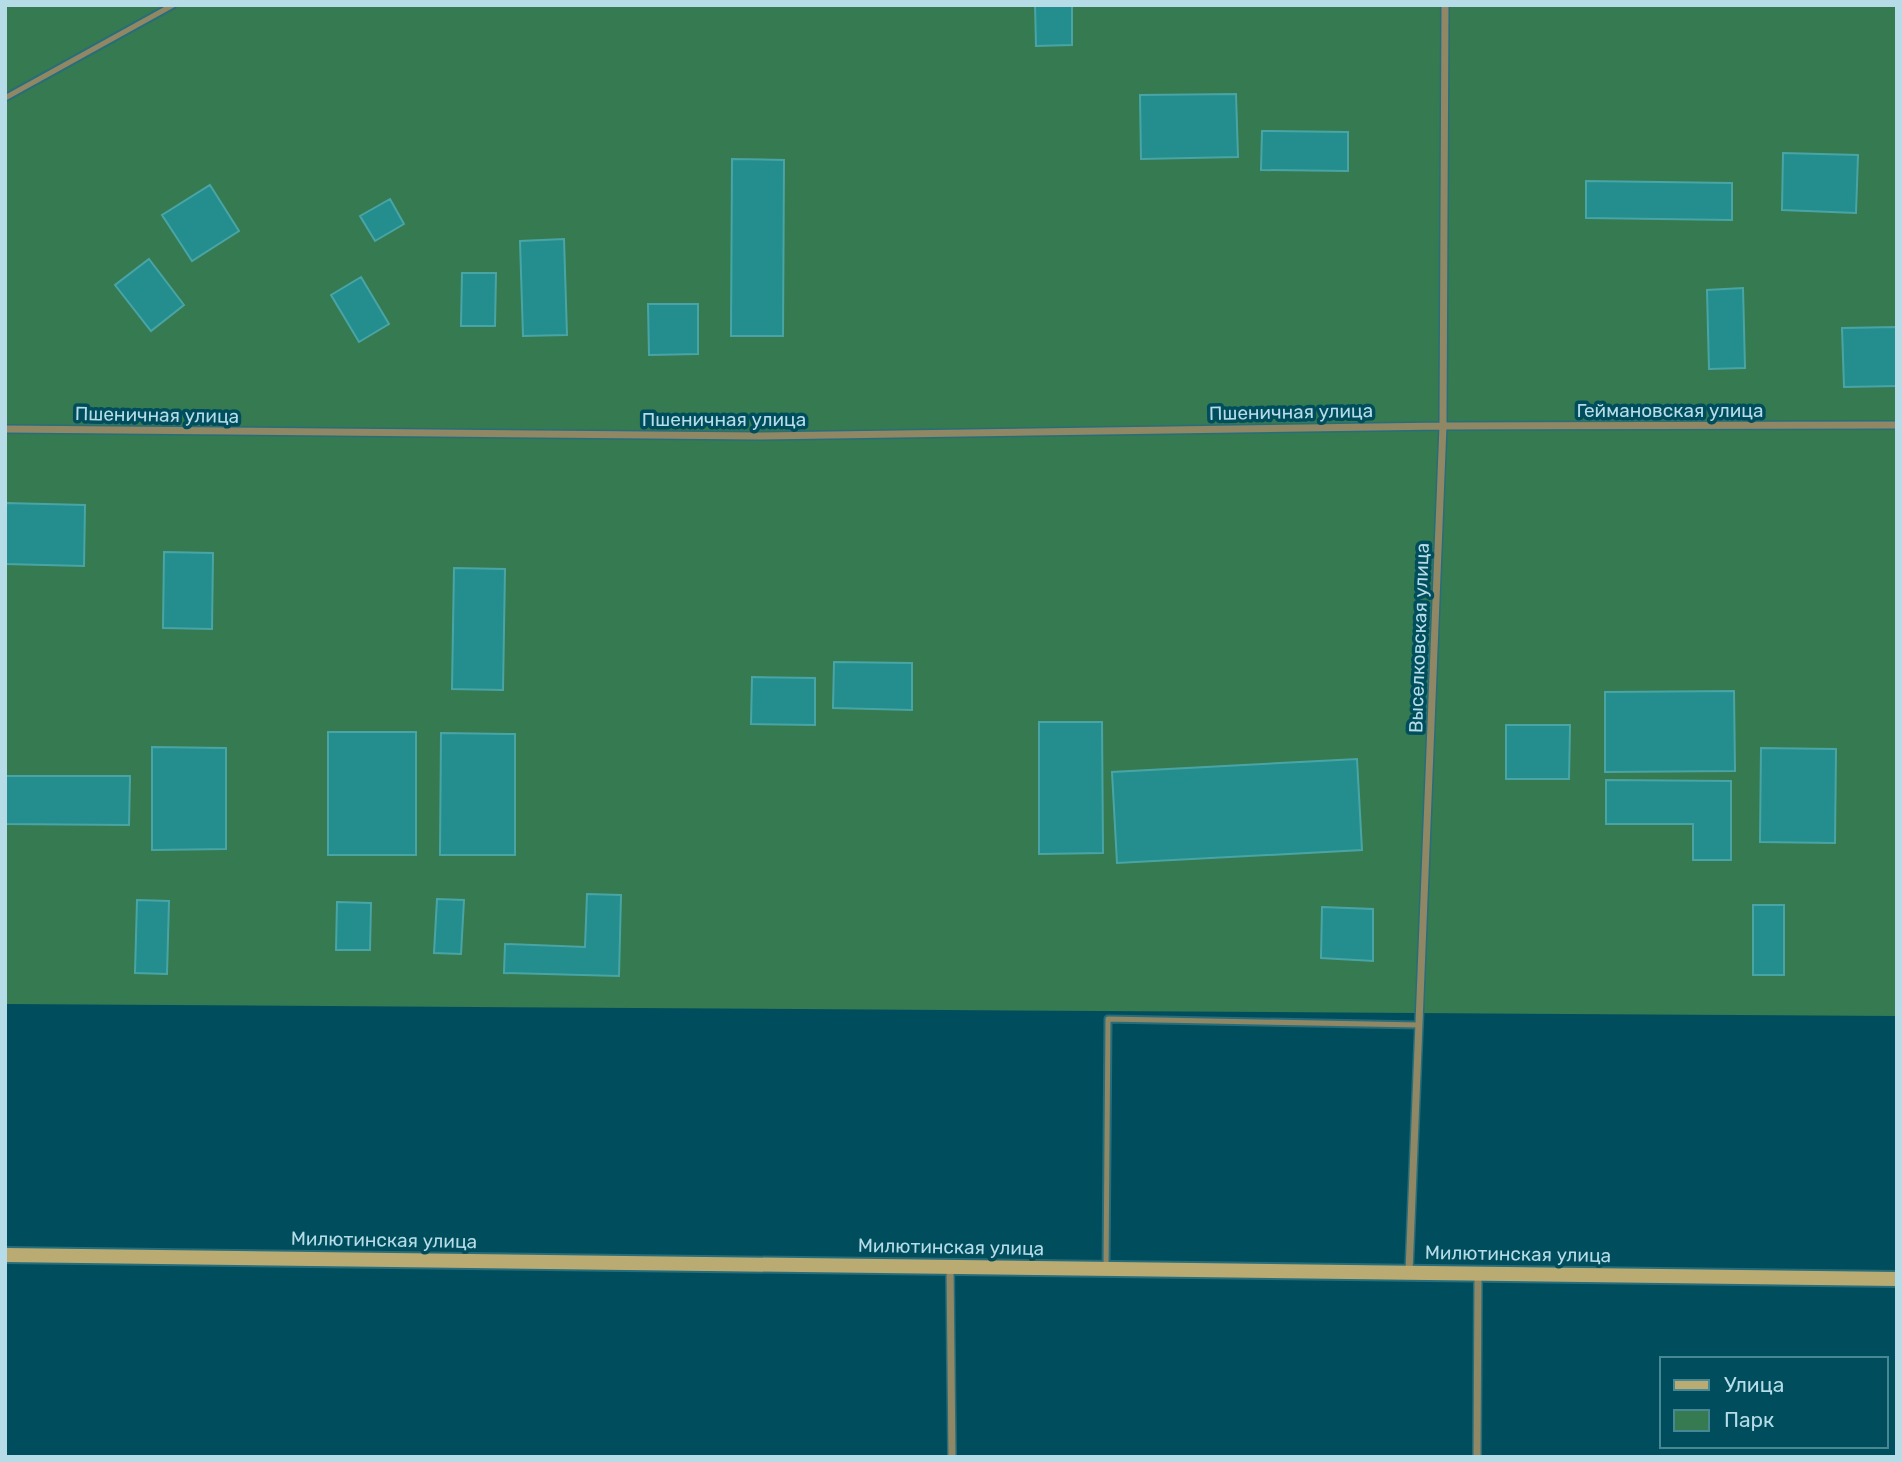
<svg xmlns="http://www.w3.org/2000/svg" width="1902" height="1462" font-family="Rubik,sans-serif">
<rect width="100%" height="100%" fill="#004e5d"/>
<path fill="#367a52" d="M5,5H1897V1016L5,1004Z"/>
<path fill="#248d8d" stroke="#49a5a5" stroke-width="2" d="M1035,5H1072V45L1036,46Z
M1236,94L1238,157L1141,159L1140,95Z
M1262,131L1348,132V171L1261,170Z
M1783,153L1858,155L1856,213L1782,210Z
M732,159L784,160L783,336H731Z
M1586,181L1732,183V220L1586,218Z
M210,185L239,231L192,261L162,215Z
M390,199L404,224L375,241L360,216Z
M564,239L567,335L523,336L520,241Z
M149,259L184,305L151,331L115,285Z
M462,273H496L495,326H461Z
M361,277L389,324L359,342L331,295Z
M1743,288L1745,368L1709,369L1707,290Z
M648,304H698V354L649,355Z
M1897,327V386L1844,387L1842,328Z
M5,503L85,505L84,566L5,564Z
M164,552L213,553L212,629L163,628Z
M454,568L505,569L503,690L452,689Z
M834,662L912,663V710L833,708Z
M752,677L815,678V725L751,724Z
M1734,691L1735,771L1605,772V692Z
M1039,722H1102L1103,853L1039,854Z
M1506,725H1570L1569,779H1506Z
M328,732H416V855H328Z
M441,733L515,734V855H440Z
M152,747L226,748V849L152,850Z
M1761,748L1836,749L1835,843L1760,842Z
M1357,759L1362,850L1117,863L1112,772Z
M5,776H130L129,825L5,824Z
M1606,780L1731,781V860H1693V824H1606Z
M587,894L621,895L619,976L504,973L505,944L585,947Z
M437,899L464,900L461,954L434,953Z
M137,900L169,901L167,974L135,973Z
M337,902L371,903L370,950H336Z
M1753,905H1784V975H1753Z
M1322,907L1373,909V961L1321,958Z"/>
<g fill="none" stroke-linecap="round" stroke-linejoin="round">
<g stroke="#286d7b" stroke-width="9">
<path id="service" d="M5,98L173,5
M1106,1269L1108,1019L1419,1025"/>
</g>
<g stroke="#286d7b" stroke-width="10">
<path id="minor" d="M5,429L760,436L1443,426L1897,425
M950,1267L952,1457
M1409,1272L1443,426L1445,5
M1477,1457L1478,1274"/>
</g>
<g stroke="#286d7b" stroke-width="18">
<path id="secondary" d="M5,1255L1897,1279"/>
</g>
<use href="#service" stroke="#908764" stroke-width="5"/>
<use href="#minor" stroke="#908764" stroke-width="7"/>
<use href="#secondary" stroke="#baab72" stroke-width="14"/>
</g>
<g text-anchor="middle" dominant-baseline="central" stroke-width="7" stroke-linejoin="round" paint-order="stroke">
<g font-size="19" fill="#b5dce7" stroke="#004e5d">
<text x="1670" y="410">Геймановская улица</text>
<text transform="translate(1291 412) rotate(-1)">Пшеничная улица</text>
<text transform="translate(157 415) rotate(1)">Пшеничная улица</text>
<text x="724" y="419">Пшеничная улица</text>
<text transform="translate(1419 638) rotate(-88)">Выселковская улица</text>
<text transform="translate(384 1240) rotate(1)">Милютинская улица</text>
<text transform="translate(951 1247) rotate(1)">Милютинская улица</text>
<text transform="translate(1518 1254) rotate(1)">Милютинская улица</text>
</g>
</g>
<rect width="1902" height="1462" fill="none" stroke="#b5dce7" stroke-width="14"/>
<rect x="1660" y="1357" width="228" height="91" fill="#004e5d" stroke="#488794" stroke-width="2"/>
<rect x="1674" y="1380" width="35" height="10" fill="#baab72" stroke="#488794" stroke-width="2"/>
<text x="1724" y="1392" font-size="21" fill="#b5dce7">Улица</text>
<rect x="1674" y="1410" width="35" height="21" fill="#367a52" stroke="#488794" stroke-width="2"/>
<text x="1724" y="1427" font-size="21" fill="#b5dce7">Парк</text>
</svg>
